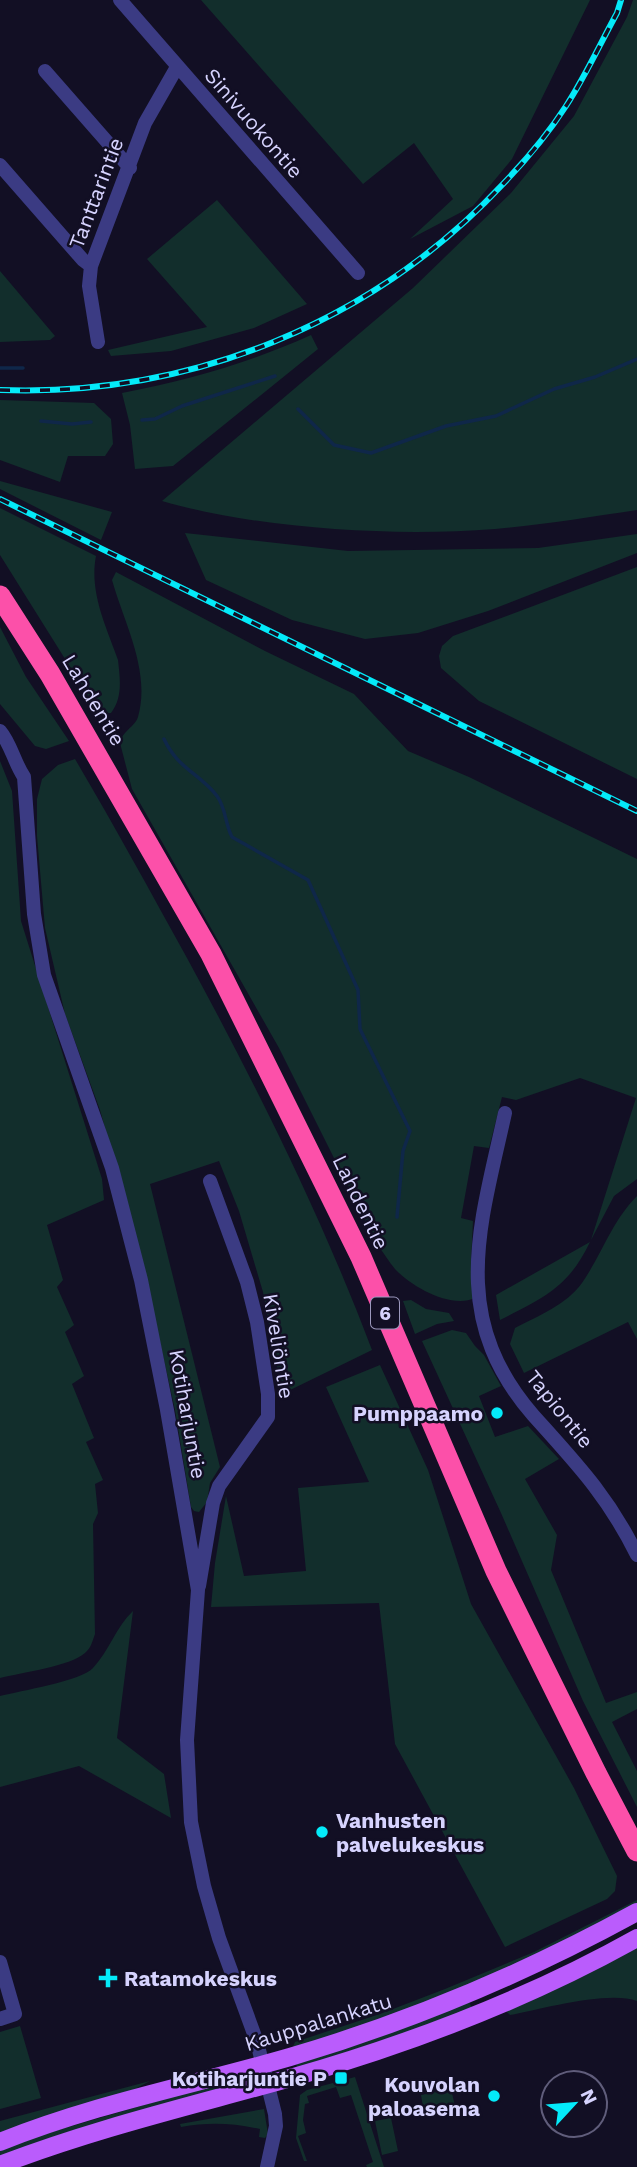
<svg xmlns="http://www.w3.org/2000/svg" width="637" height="2167" font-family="'Work Sans',sans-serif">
<rect width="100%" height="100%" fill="#120f24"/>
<path fill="#122e2c" d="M201,0H590L512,159L473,206L410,239L453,199L414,143L363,184Z
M633,0H637V510C590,517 542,525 495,529C392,537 260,529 162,501L413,288L511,193L574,116L627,17Z
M217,200L307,304L254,328L171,351L111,356L108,350L207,327L147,259Z
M0,271L55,336L50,340L0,342Z
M311,335L318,349L173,466L135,469L130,425L122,393C192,379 246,364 311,335Z
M0,400L94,403L111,419L113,444L105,456H68L60,482L0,460Z
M0,481L112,512L101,540L0,489Z
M0,508L96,556C89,592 106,626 118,660C120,679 123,697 111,713H102L92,702L0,555Z
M185,533L348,551L538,548L637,534V553L488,611L418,633L365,639L292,620L206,580Z
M637,567V779L479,701L441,668L439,656L442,646L453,636Z
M116,572L265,651L354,694L408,751L469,777L637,859V1179L614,1196L591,1240L636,1098L580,1078L516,1100L502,1097L489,1148L474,1146L461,1218L473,1221L471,1263L475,1298C451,1309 412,1287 395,1269C389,1262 384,1253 378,1246L279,1048L132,789L120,743C122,731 135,727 138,717C151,671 124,623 112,580Z
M0,627L26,677L69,741L46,749L35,746L0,704Z
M75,759C114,825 150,891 187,958C256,1085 321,1215 372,1350L282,1394L263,1292L239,1211L219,1161L150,1184L220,1467L210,1483L207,1502L199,1512L194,1511L191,1507L175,1410L143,1265L100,1110L65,1014L45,928L37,836V799L42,779L58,765Z
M0,761L12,791L21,921L102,1179L104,1200L47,1225L63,1280L57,1287L74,1325L65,1332L84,1376L72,1384L94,1438L86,1442L103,1480L95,1484L98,1513L93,1524L95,1634C92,1642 91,1648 85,1653C71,1666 20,1673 0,1678Z
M637,1196V1339L628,1322L524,1373L510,1344L515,1328C538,1316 566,1305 582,1283C602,1254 612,1221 637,1196Z
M590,1242C568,1288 543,1298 500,1320L496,1295Z
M411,1300L426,1309L449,1313L454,1321L437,1324L415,1334L403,1301Z
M452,1330L466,1333L475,1346L484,1355L501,1386L479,1396L495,1437L528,1426L559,1459L525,1479L557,1535L551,1570L606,1703L637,1692V1709L612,1722L637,1771V1807L583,1701L501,1513L422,1341Z
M380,1365L428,1470L471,1604L574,1788L617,1876L615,1891L607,1899L505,1947L395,1744L379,1603L211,1607L215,1563L226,1496L244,1576L306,1571L298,1488L369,1482L326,1387Z
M133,1611L117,1738L164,1774L171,1818L79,1766L0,1787V1696C20,1691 81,1681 93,1668C109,1651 116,1627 133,1611Z
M637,1900V1906L567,1942L421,2006L292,2049L295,2042L380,2014L445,1989L534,1952Z
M637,1947V2001C609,1990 541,2009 510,2015L507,2012V2010Z
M469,2002L472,2008L388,2039L297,2068L296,2062Z
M20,2026L41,2098L0,2109V2032Z
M240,2077L242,2084C160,2105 79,2125 0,2157V2151L31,2138Z
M355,2077L384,2167H367L366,2165L373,2162L351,2095L340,2098L336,2087L307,2096L309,2103L305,2104L303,2120L306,2133L298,2136L307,2161H304L296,2138L300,2095L307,2090Z
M150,2081L127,2093L0,2135V2121Z
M451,2089L455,2106L424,2113L421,2095Z
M264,2109L268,2134L265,2138L259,2137L260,2129C232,2123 209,2122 181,2127L180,2124Z
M391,2118L398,2151L382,2155L375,2121Z"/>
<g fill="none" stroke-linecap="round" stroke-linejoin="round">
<path stroke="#0f2749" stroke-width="3.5" d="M0,368H23
M298,409L334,445L371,453L446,426L496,416L554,389L595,377L637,359
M142,420L155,419L182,406L275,376
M41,421L72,424L91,422
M164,739C178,769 199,773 217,796C226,808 225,824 232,837L308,880L358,990L360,1029L410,1131L403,1151L397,1217"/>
<path stroke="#3b3b83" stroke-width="14" d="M120,0L358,273
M45,71L130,168
M0,165L83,260L91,266
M98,342L89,286L91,266L145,123L177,67
M0,731C11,744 14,762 24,777L34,914L44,975L112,1168L141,1280L167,1410L198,1590L187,1740L191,1822L204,1886L219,1938L257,2042L275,2114L276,2126L267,2167
M505,1113C480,1226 448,1317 533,1415C576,1463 608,1496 637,1555
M199,1586L213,1503L219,1486L268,1417V1394L257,1322L247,1282L210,1181
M0,1962L15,2014L0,2019"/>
<path stroke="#ba5cfc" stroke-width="18" d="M0,2142C94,2104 193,2085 290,2057C412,2021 526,1973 637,1912
M0,2165C96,2128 195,2105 294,2077C412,2043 530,1998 637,1938"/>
<path stroke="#fc50a9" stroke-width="21" d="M0,596L50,674L211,954L361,1257L496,1571L596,1773L637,1851"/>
<g stroke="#04eaf9" stroke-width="6">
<path id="rail" d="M0,390C190,397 373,323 503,184C526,160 548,134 566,106C585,77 600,44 617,13L621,0
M0,499L637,811"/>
</g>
<use href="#rail" stroke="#120f24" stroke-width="3.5" stroke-dasharray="10" stroke-linecap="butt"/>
</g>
<g fill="#04eaf9" stroke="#120f24" stroke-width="2.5">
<circle cx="497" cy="1413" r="7"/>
<circle cx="322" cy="1832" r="7"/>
<path d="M104.5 1967.5h7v7h7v7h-7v7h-7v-7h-7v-7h7z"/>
<rect x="334" y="2071" width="14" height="14" rx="3.5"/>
<circle cx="494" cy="2096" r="7"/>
</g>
<g text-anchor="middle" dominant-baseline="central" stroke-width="5" stroke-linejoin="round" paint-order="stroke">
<rect fill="#120f24" stroke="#9b98bd" stroke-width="2" x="371" y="1297.5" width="28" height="31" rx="5"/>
<g font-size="19" font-weight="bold" fill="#d6d3fe">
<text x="385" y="1313">6</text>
</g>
<g font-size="21" fill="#d6d3fe" stroke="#120f24">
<text transform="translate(254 123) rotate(49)">Sinivuokontie</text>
<text transform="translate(96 193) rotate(-69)">Tanttarintie</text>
<text transform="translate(94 700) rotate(59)">Lahdentie</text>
<text transform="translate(361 1202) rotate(64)">Lahdentie</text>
<text transform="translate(279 1346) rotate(81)">Kiveliöntie</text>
<text transform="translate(560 1409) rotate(51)">Tapiontie</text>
<text transform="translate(188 1414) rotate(80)">Kotiharjuntie</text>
<text transform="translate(318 2022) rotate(-17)">Kauppalankatu</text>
</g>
<g font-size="21" font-weight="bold" fill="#d6d3fe" stroke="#120f24" text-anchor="end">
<text x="483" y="1413">Pumppaamo</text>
<text x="336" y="1820" text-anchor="start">Vanhusten<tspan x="336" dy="24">palvelukeskus</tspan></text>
<text x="124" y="1978" text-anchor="start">Ratamokeskus</text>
<text x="327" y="2078">Kotiharjuntie P</text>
<text x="480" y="2084">Kouvolan<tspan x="480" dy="24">paloasema</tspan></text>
</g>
</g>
<g transform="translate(574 2104) rotate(64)"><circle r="33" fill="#120f24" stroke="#605d7b" stroke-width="2"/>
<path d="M0-5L12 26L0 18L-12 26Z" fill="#04eaf9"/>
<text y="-10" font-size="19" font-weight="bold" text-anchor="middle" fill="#d6d3fe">N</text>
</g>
</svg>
